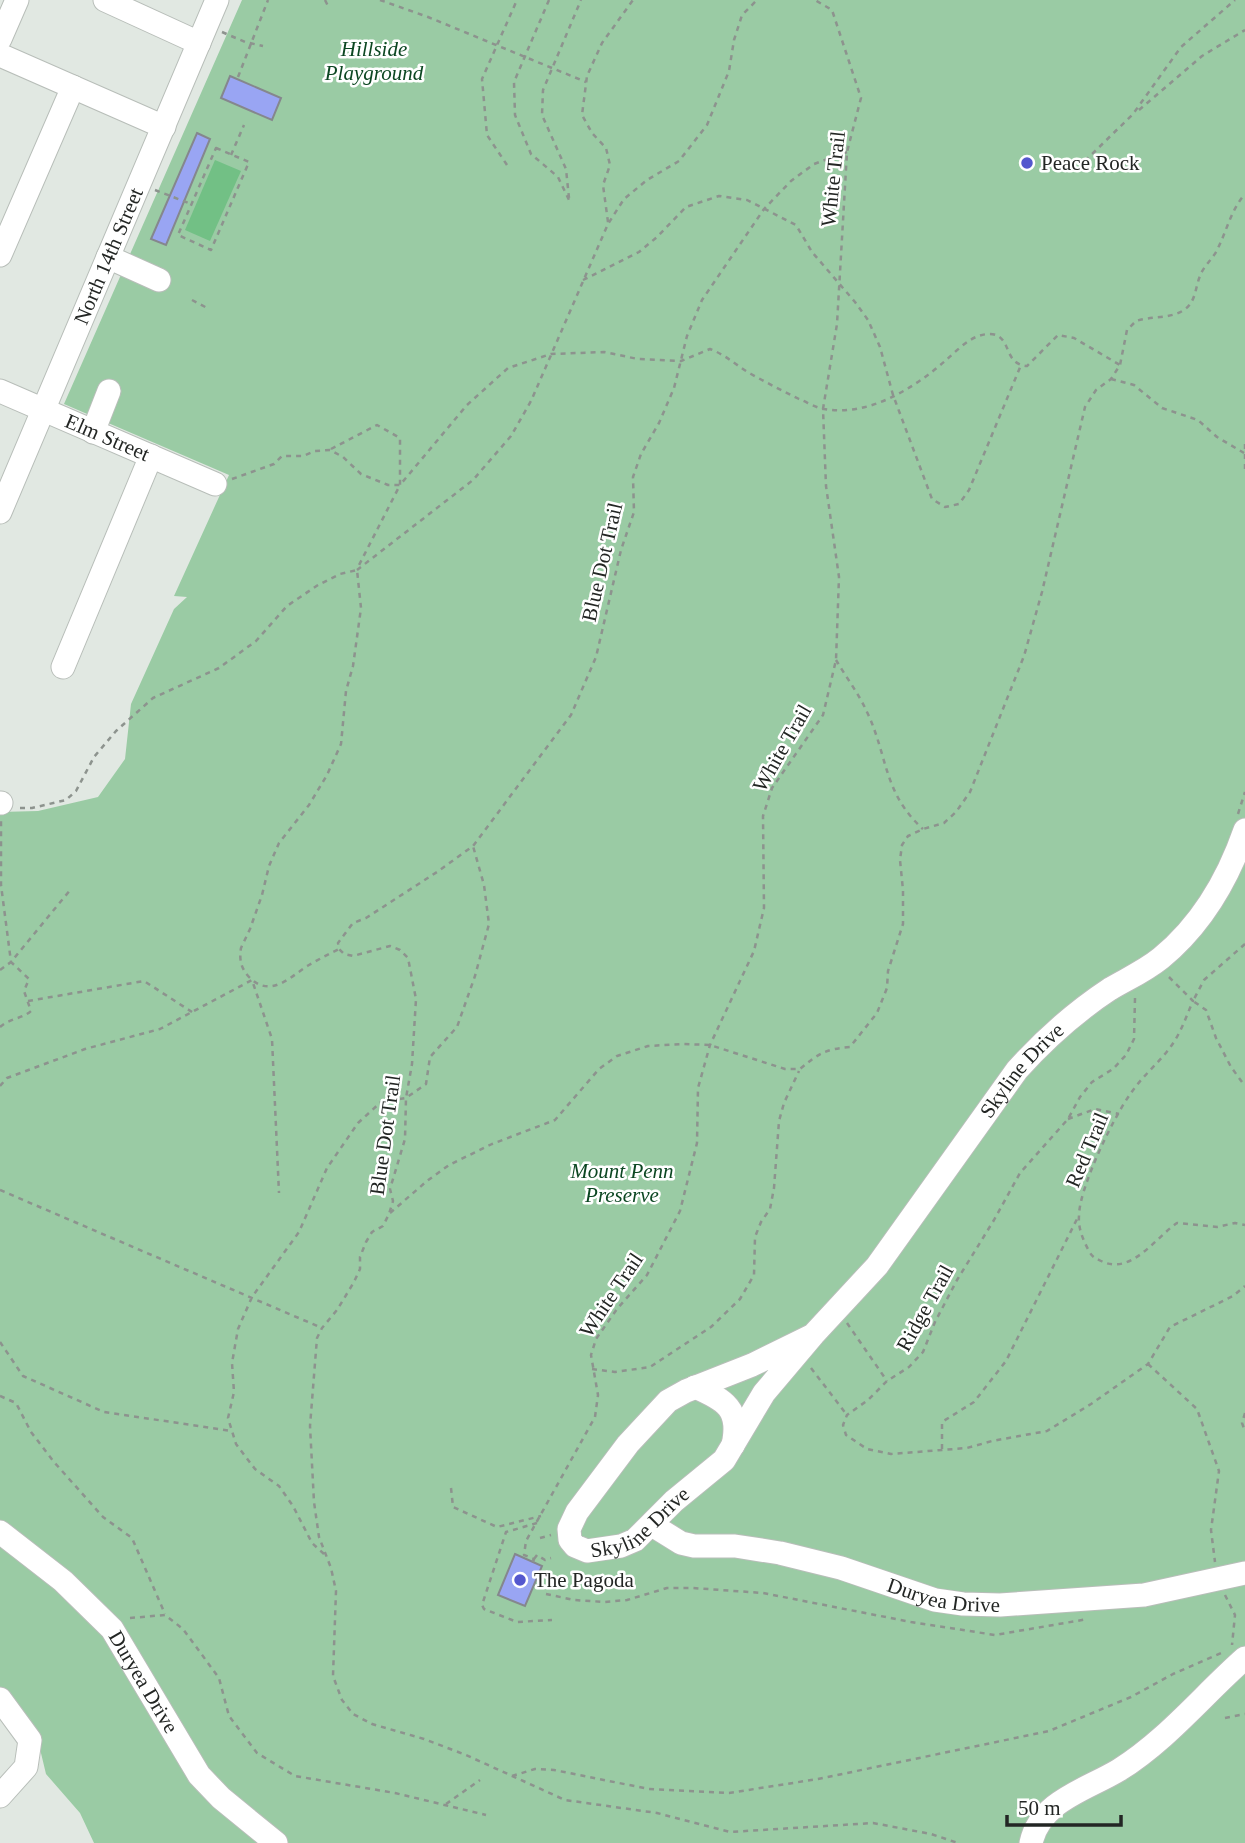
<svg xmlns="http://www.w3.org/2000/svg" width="1245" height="1843" font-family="Georgia,serif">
<rect width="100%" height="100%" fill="#e1e8e2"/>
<path fill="#9acba4" d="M242,0H1245V1843H94L80,1813L46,1774L35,1728L0,1688V812L38,811L98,797L125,759L131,704L174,609L187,597L174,596L229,475L64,404Z"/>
<path fill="#72c085" d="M215,160L241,171L210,241L185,230Z"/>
<path fill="#99a5f3" stroke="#85878d" stroke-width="2" d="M230,76L281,98L272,120L221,98Z
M197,133L210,139L166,245L151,239Z
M515,1554L542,1566L525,1606L498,1595Z"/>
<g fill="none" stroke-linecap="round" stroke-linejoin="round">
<g stroke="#b8beb9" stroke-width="25">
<g id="minor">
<path d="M105,0L199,43"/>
<path d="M0,39L17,0"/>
<path d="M0,55L164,127"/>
<path d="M0,255L73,87"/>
<path d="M108,257L159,280"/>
<path id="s1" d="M0,391L215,484"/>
<path d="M93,432L109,391"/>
<path id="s2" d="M0,512L217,0"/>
<path d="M63,667L151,456"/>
<path d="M0,803H1"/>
<path id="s3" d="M813,1335L752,1365L686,1391L668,1401L628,1444L577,1512L569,1529L570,1540L575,1546L587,1551L621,1546L635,1540L674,1501L724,1460L764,1393L813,1335L877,1266L1017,1070C1045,1039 1075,1012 1110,989C1127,979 1145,971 1161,958C1201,925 1228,879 1245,830"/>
<path d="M695,1387C725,1400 741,1409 733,1445"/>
<path id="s4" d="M652,1525L681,1543L694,1546H735L780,1553L841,1568L935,1600L963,1604L1000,1605L1144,1595L1245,1573"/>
<path id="s5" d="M0,1532L63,1581L112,1629L199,1775L221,1798L276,1843"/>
<path d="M0,1699L30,1740L26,1767L0,1796"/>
<path d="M1031,1843C1040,1801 1086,1790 1119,1770C1167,1740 1203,1695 1245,1658"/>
</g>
</g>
<path stroke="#8d938e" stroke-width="2.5" stroke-dasharray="5 5" stroke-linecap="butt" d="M325,0L328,6
M380,0L428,17L586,82
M549,0L514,82L515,115L531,154L558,177L570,202
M222,32L245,42L263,46
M238,77L268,0
M1139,110L1202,56L1245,30
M216,148L249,162L211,250L178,235Z
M847,152L814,164L791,181L764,209L702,300L687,336L674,388L659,423L641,454L633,477L634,512L621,550L596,657L571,715L473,846L437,872L366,918L353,923L338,943L339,949L344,954L353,956L390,946L400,950L408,958L416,999L412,1064L406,1098L405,1139L390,1189L393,1201L389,1214L383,1226L372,1232L366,1242L360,1257V1269L354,1282L337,1310L322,1328L317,1338L310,1426L314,1502L319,1537L331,1568L336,1591L333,1676L342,1700L353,1714L372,1724L424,1739L466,1755L565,1800L657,1813L730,1832L873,1823L931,1834L958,1843
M231,155L244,125
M1085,161L1133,114L1181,47L1235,0
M507,165L487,135L482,79L517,0
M155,190L191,204
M569,198L566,169L542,115L543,90L581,0
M608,222L603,185L610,165L606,148L592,133L582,115L587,76L602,43L633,0
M583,280L639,252L657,237L686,207L719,196L747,200L796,225L812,252L855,302L868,320L880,347L893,395L932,499L945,507L959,504L969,490L1021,365
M192,300L209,309
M1111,379L1134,385L1162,408L1198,420L1217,437L1244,453
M1245,444V473
M331,449L377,425L400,438V485L358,567
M232,479L274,464L282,456H303L315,451L330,450L343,457L361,474L388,485H400L467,405L508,368L551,354L604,352L638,359L681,361L710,349C726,355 737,366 751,374C767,383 783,391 799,399C807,402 816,408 824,409C868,417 913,389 945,361C958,350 971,334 990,334C1013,335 1002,364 1027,366L1058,335L1074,338L1120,365
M357,570L473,480L511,436L531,401L608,224L624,199L647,180L679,161L707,125L729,71L734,40L742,15L757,0
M836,660C846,677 859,694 867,712C888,756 883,793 923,829
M20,808H32L66,800L76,791L94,757L116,731L153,698L219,668L256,641L287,606L318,585L340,574L357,570L361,608L353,666L346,691L341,744L327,775L309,805L279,843L269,866L262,895L250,929L241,948C239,960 241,969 250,978C272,999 292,975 309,965C319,959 329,954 339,949
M1238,814L1245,792
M1245,944L1204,980L1193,1001L1206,1010L1216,1038L1231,1067L1245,1086
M0,970L11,962L1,885V821
M1169,977L1193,1001C1188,1012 1184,1024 1178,1035C1166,1058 1145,1072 1131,1093C1114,1116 1079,1188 1079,1216C1078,1228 1083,1240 1089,1251C1092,1257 1095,1258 1101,1261C1131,1276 1155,1238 1177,1223L1217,1227L1235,1223L1245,1225
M1135,998L1134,1039L1126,1055L1113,1069L1092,1082L1080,1097L1068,1119L1020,1173L994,1220L957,1280L935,1322L923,1352L909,1367L887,1381L868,1400L847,1415L843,1425L846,1435L867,1449L891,1454L967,1448L992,1441L1047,1431L1091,1404L1148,1364L1170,1327L1233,1296L1245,1286
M28,1001L144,981L192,1012
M0,1027C10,1018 22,1019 31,1011L24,991L29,979L11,962L71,889
M0,1086L7,1078L85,1049L160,1029L252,980L272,1039L279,1193
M1068,1119L1095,1109L1119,1114
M0,1190L322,1328
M390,1213L427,1181L449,1165L492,1144L555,1120L599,1069L617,1056L648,1046L683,1044L710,1045L785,1069H800C819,1053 826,1049 850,1047L877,1013L887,988L888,971L903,924V890L900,860L902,845L908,836L923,829L944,823L956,812L970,792L1024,656L1042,592L1085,407L1096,390L1111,379L1120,365L1127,330L1136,321C1151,316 1170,319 1184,310C1196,302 1195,288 1200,276C1204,265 1214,258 1218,248C1227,230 1231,210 1245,194
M847,1323L887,1381
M0,1342L23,1376L104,1412L232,1431
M1148,1364L1197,1409L1219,1471L1211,1530L1215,1562
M811,1368L847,1415
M592,1369L615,1372L650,1367L711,1327L740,1299L754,1275L755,1237L761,1222L770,1209L774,1188L779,1121L784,1103L799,1071
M0,1396L16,1403L31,1432L54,1462L103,1517L132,1538L165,1614
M1245,1413L1242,1423L1245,1431
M942,1449V1422L974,1402L1006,1361L1079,1215
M451,1488L453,1507L497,1527L541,1516
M537,1523L506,1532L482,1605L484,1609L517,1622L552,1620
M540,1538L551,1535
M324,1554L312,1543L293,1506L279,1486L255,1469L236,1444L228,1418L234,1392L232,1363L238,1329L252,1297L299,1232L327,1168L358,1123L381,1102L406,1098L426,1084L430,1057L457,1027L475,976L489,924L484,885L473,846
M534,1559L537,1555L545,1560L551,1558
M533,1562L534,1559L524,1555L526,1541L595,1417L598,1395L591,1355L596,1339L617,1309L647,1275L680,1211L697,1143L698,1088L710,1045L754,951L764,908L763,816L772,788L823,715L836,660L839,577L826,486L823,409L837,324L847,152L861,98L832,10L815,0
M546,1594L574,1600L605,1602L627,1600L667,1588H693L763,1593L911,1622L995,1635L1088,1619
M1225,1595L1235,1615L1232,1645
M130,1618L165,1615L183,1629L219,1678L229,1716L257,1753L295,1776L395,1793L486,1815
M1225,1718L1245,1714
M512,1776L535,1769L554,1770L649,1789L729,1793L818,1779L1049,1731L1131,1697L1173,1674L1221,1653
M446,1804L480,1780"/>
<use href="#minor" stroke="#fff" stroke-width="23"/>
</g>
<g fill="#5457ce" stroke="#fff" stroke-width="2.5">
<circle cx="1027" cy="163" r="7"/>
<circle cx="520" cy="1580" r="7"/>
</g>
<g text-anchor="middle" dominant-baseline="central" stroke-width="5" stroke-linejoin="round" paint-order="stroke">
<g font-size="21" font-style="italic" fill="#0c4722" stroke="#fff">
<text x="374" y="49">Hillside<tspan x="374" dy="24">Playground</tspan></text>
<text x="622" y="1171">Mount Penn<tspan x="622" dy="24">Preserve</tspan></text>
</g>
<g font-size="21" fill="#232624" stroke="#fff" text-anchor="start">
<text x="1041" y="163">Peace Rock</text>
<text x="534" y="1580">The Pagoda</text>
</g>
<g font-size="21" fill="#232624" stroke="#fff">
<text transform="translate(833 179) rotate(-84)">White Trail</text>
<text stroke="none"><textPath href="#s2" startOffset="278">North 14th Street</textPath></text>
<text stroke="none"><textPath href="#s1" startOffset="117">Elm Street</textPath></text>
<text transform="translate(602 562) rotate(-77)">Blue Dot Trail</text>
<text transform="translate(782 748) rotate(-60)">White Trail</text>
<text stroke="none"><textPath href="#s3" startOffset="1015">Skyline Drive</textPath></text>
<text transform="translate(385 1135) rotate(-82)">Blue Dot Trail</text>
<text transform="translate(1087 1150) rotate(-67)">Red Trail</text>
<text transform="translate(611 1295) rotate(-56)">White Trail</text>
<text transform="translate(925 1308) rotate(-61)">Ridge Trail</text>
<text stroke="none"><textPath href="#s3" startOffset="416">Skyline Drive</textPath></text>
<text stroke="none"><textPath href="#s4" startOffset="304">Duryea Drive</textPath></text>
<text stroke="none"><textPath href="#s5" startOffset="210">Duryea Drive</textPath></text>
</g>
</g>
<path d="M1007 1815v10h114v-10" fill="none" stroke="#232624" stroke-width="3.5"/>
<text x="1018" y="1815" font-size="21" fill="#232624" stroke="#ffffff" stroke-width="5" paint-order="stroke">50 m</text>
</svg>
